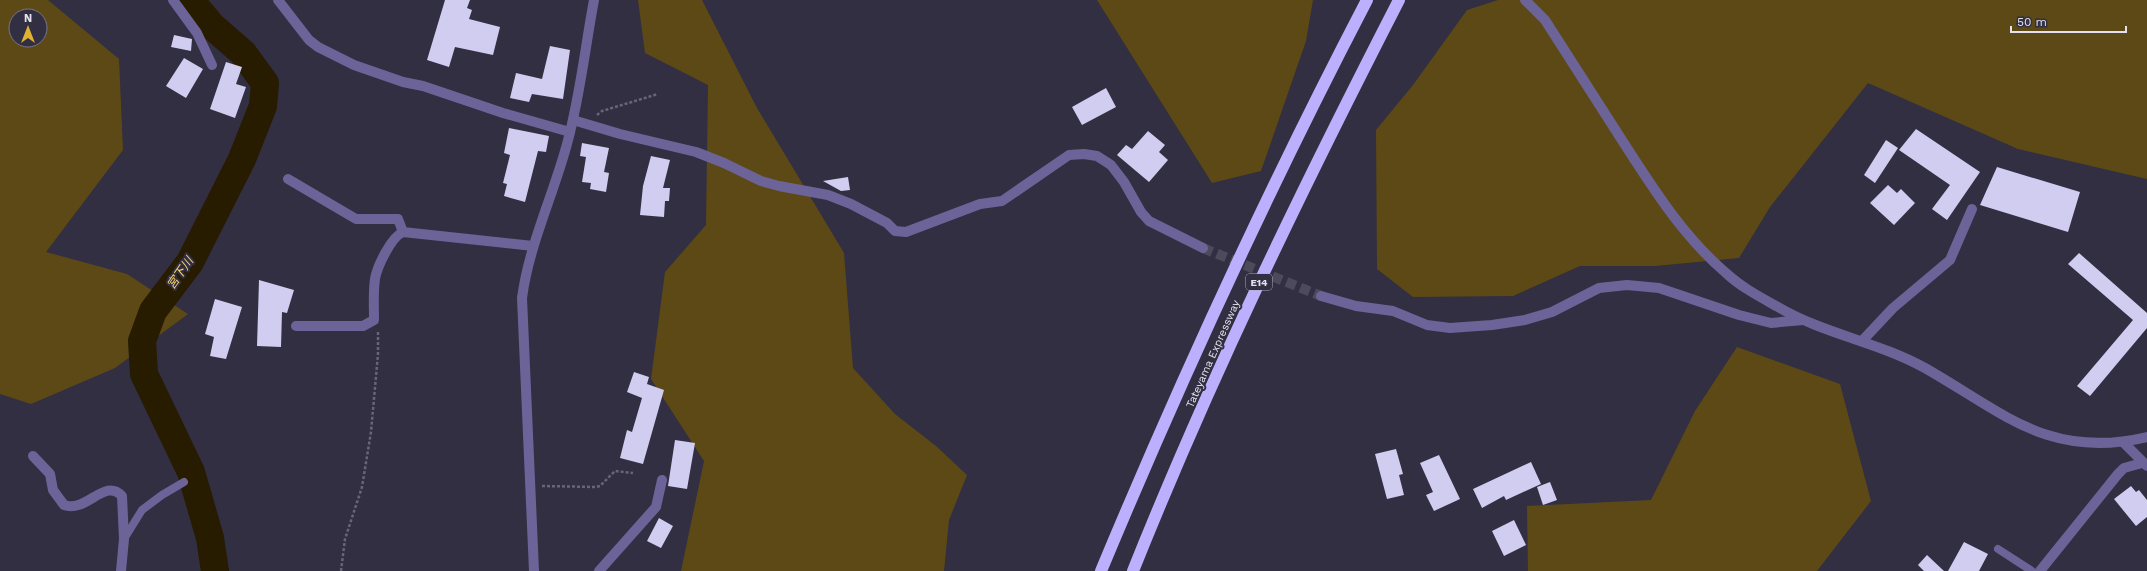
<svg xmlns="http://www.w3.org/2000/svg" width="2147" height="571" font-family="'Work Sans','Noto Sans JP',sans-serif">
<rect width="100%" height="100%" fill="#312f41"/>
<path fill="#5d4916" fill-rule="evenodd" d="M0,0H48L119,59L123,150L46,252L127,274L188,314L115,368L31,404L0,394ZM16,16H40V40H16Z
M638,0H702L757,108L844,253L853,368L895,414L936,446L967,475L949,520L944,571H681L704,461L651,379L665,272L706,225L708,85L645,53Z
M1097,0H1313L1306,41L1261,171L1212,183Z
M1498,0H2147V179L2018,149L1868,83L1770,207L1739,258L1655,266H1580L1513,296L1413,297L1377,269L1376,130L1413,85L1467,10Z
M1737,347L1840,384L1871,501L1817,571H1528L1527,506L1651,500L1695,411Z"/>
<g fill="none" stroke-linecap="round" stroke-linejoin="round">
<path stroke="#271b00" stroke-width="28" d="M190,0L212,26L243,53L265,83L263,106L242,159L190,262L153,311L142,341L144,374L191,472L210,538L215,571"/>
</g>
<path fill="#d1cdf0" d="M445,0H470L467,8L472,10L469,19L500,27L493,55L455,47L449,67L427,60Z
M174,35L192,39L191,51L171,47Z
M550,46L570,50L563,99L532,94L529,102L510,98L516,73L542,79Z
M184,58L203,69L186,98L166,86Z
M226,62L242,67L236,84L246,87L235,118L210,109Z
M1106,88L1116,107L1082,125L1072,107Z
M509,128L549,136L546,152L538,151L525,202L504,196L507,184L503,183L510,155L504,153Z
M1916,129L1980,172L1947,220L1932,209L1950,185L1899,150Z
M1148,131L1165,145L1159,152L1168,160L1149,182L1117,155L1126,145L1132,149Z
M1886,140L1898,148L1875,183L1864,175Z
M582,143L609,148L604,172L609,173L606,192L590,189L591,183L582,182L586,157L580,156Z
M651,156L670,160L663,188H670L669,201H665L664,217L640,215L643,186Z
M1997,167L2080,192L2068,232L1980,205Z
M848,177L850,190L841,191L823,181Z
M1888,185L1897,193L1901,189L1915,203L1894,225L1870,203Z
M2079,253L2147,313V328L2090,396L2077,386L2133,320L2068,264Z
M259,280L294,290L287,313L282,312L281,347L257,346Z
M215,299L242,307L226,359L210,356L214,337L205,334Z
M634,372L649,377L647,384L664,390L643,464L620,458L627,430L632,432L642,398L627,392Z
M675,440L695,443L687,489L668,486Z
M1396,449L1403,474L1399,475L1404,495L1387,499L1375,454Z
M1439,455L1460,499L1434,511L1426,495L1433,492L1420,463Z
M1531,462L1541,484L1506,500L1504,496L1482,508L1473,489Z
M1550,482L1557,500L1543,505L1537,487Z
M2131,486L2136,492L2139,490L2147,500V517L2136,526L2114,499Z
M659,518L673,526L661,548L647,541Z
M1514,520L1526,545L1504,556L1492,531Z
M1964,542L1988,554L1979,571H1948Z
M1927,555L1944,571H1924L1918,565Z"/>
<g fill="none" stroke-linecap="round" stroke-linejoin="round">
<path stroke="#4c4a5b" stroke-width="10" stroke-dasharray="10 5" stroke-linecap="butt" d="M1203,248L1321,296"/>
<path stroke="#686676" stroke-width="2.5" stroke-dasharray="3 2" stroke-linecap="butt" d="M597,115L602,111L658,94
M542,486L596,487L600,486L615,471L633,473
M341,571L345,539L362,487L371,432L378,354V332"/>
<path stroke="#6c6498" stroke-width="8" d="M124,539L142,510L162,495L184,482
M1998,549L2032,571"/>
<path stroke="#6c6498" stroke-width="10" d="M173,0L197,33L212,65
M278,0L309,40L318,47L354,65L403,82L423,86L503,113L570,132
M573,120L620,134L696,152L724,163L761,181L779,186L828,195L851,204L887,223L895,231L906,232L980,204L1002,201L1069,155L1084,154L1097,156L1111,165L1124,182L1141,212L1149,221L1203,248
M288,179L356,219H398L403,232
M1321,296L1356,306L1393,311L1427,325L1450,328L1492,325L1525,320L1552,312L1599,288L1627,285L1659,288L1739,315L1771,323L1803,320
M296,326H363L374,320C374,307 373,293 375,279C377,267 391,237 403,232L533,246
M1862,341L1893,308L1950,260L1972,209
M2123,442L2147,466
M33,456L50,474L53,490L64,505C87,513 105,477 122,496L124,539L121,571
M599,571L656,507L662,480
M2040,571L2118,474L2124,468L2142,463"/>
<path stroke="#6c6498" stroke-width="10" d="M1525,0L1545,20C1573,63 1600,106 1627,148C1656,193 1685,238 1726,273C1741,287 1760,297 1778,307C1824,334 1878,342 1925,368C2004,413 2049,460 2147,437
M534,571L522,298C529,245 553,196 567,144C580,97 585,48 594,0"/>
<path stroke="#bcb0fe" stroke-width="12" d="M1101,571C1182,377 1270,186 1367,0
M1133,571C1211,376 1303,187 1399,0"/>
</g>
<g text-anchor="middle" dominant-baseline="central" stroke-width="4" stroke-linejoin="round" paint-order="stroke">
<rect fill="#312f41" stroke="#aeacb9" stroke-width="1" x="1246" y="274" width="26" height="16" rx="3"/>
<g font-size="10" font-weight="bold" fill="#e3e1ed">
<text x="1259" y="282">E14</text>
</g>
<g font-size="11" fill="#e3e1ed" stroke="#312f41">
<text transform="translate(1213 354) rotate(-66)">Tateyama Expressway</text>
</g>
<g font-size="12" font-style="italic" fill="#fbd576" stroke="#312f41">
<text transform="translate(180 273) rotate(-55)">宮下川</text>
</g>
</g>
<g transform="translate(28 28)"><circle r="19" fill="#312f41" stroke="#787686"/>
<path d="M0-3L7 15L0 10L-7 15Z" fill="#deb133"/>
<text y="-6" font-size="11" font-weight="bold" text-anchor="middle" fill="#e3e1ed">N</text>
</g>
<path d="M2011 26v6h115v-6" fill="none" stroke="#e3e1ed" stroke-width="2"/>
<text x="2017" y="26" font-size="12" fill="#e3e1ed" stroke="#312f41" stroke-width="3" paint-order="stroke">50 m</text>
</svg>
